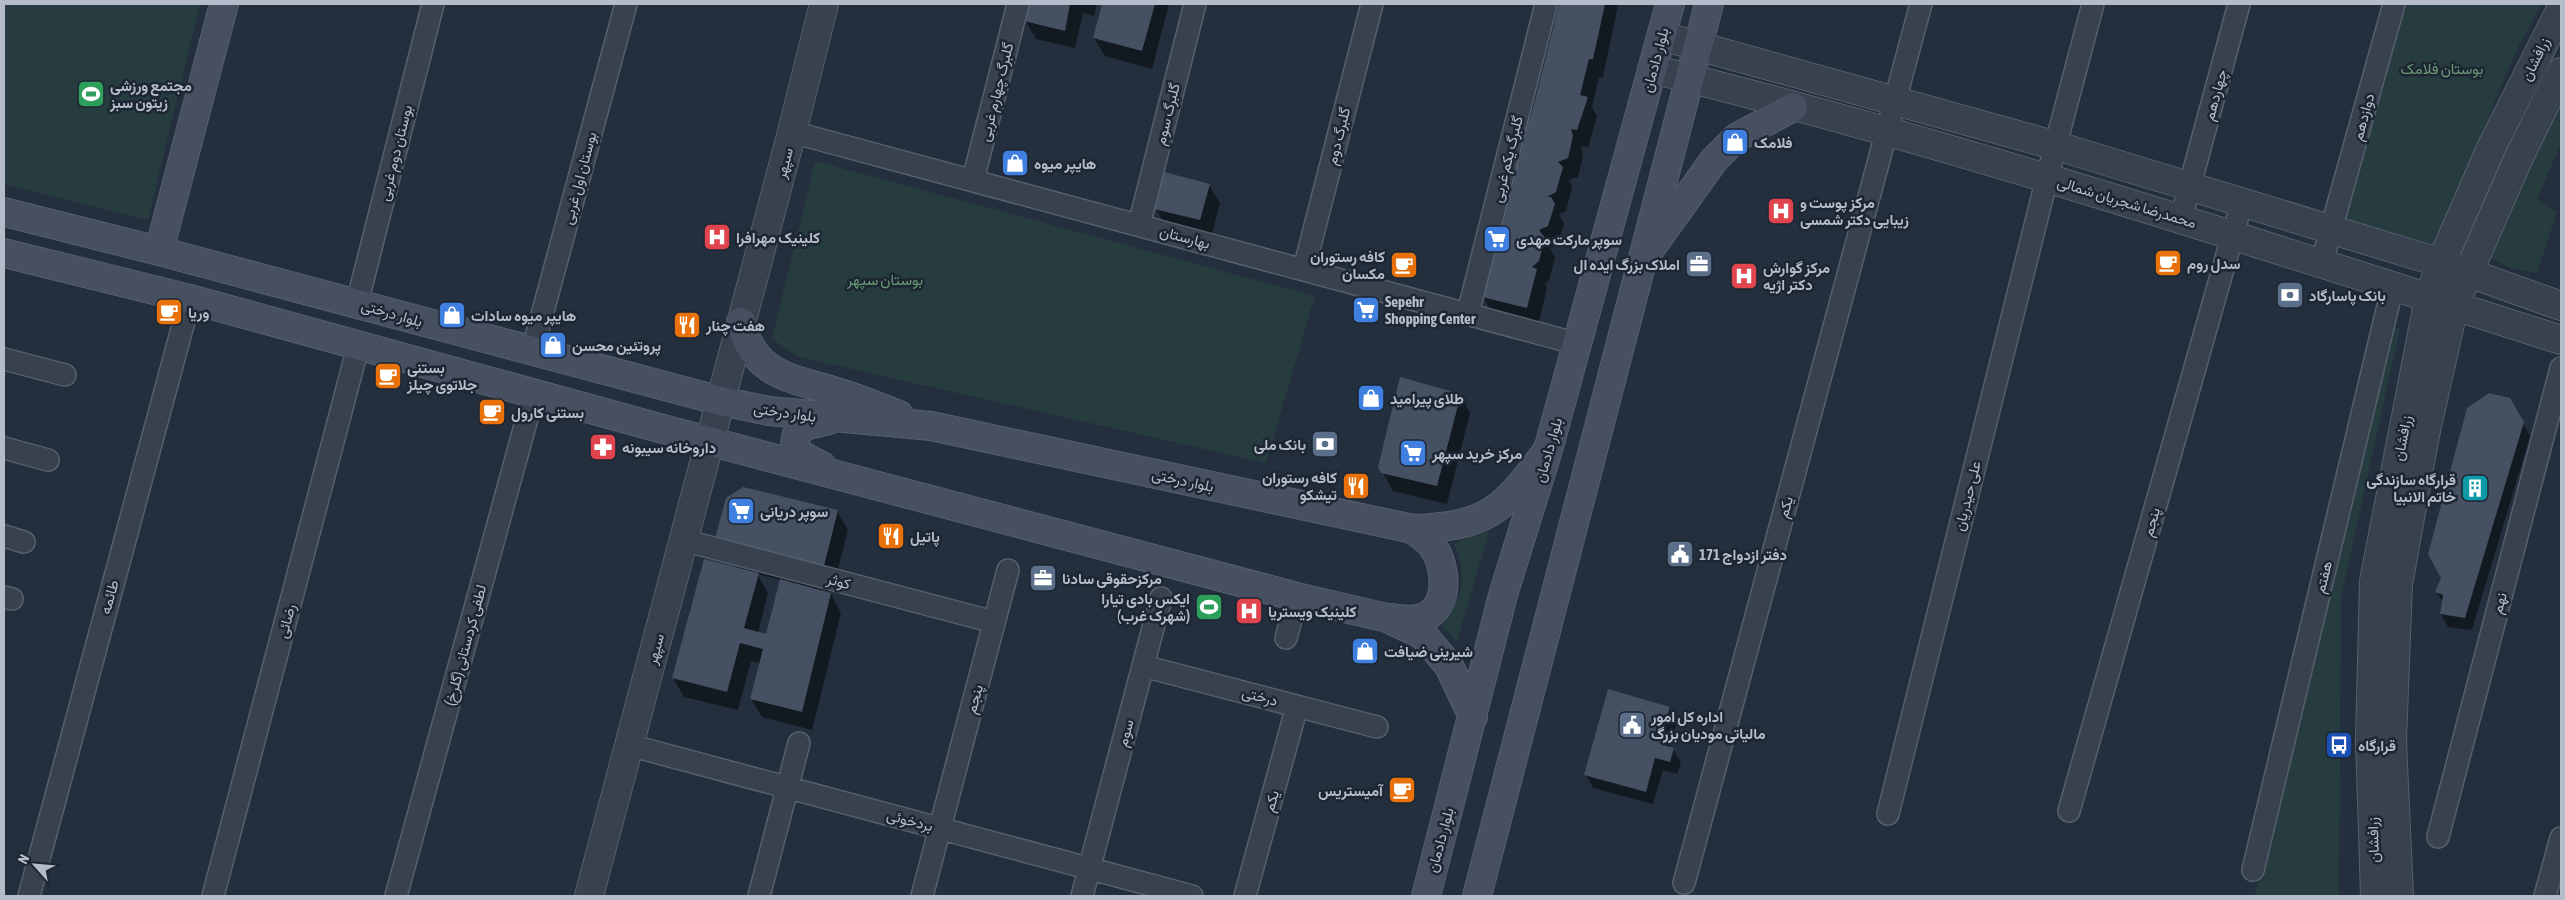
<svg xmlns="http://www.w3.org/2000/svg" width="2565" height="900" font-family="'Asap Condensed',Vazirmatn,sans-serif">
<rect width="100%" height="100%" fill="#242f3e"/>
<path fill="#263c3f" d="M4,4H200L148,220L4,184Z
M2396,4H2542L2516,51L2429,259L2331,229Z
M2561,87V143L2537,199L2557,212L2537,273L2507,267L2486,255Z
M815,161L1315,296L1266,463L799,357L772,339Z
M2389,327L2400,328L2341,598L2339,896H2255Z
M1490,528L1457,642L1442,626C1462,598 1469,578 1454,544Z"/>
<path fill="#0007" fill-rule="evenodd" d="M1030,4H1097L1094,16L1083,13L1075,48L1036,39L1025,20Z
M1104,4H1169L1152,69L1105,56L1094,38Z
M1561,4L1618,5L1603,77H1599L1592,107L1597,116L1588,148L1581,146L1583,155L1578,177L1569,180L1572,187L1566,211L1559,214L1564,224L1558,245L1550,248L1555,258L1549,280L1545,284L1547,288L1538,326L1494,315L1483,297Z
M1209,185L1220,203L1211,238L1166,227L1156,209Z
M1460,395L1470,413L1447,504L1393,491L1379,466Z
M2509,399L2530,436L2472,630L2448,627L2441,614L2443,602L2436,591Z
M837,511L848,530L832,592L822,590V592L831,594L841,613L812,730L762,717L751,699L760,663L751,661L738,710L684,697L673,678L740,570L727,557ZM757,574L781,580L767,636L758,633L768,593Z
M1670,708L1677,721L1670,748L1673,749L1681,762L1677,774L1663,770L1653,804L1593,788L1586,775Z"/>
<path fill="#455162" d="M1029,4H1070L1065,31L1024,21Z
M1102,4H1155L1142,51L1093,38Z
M1559,4H1605L1593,59H1589L1580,95L1588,97L1577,130L1571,129L1573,136L1568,158L1558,162L1563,167L1556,192L1547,197H1551L1555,204L1548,226L1539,230L1545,238L1539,261L1532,267L1537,269L1527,308L1482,297L1526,118L1530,119L1539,85Z
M1164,172L1210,184L1200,220L1154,209Z
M1400,377L1461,394L1437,486L1381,473L1378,467Z
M2489,393L2510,398L2524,422L2465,618L2440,614L2443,595L2435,592L2441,578L2428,554L2467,408Z
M743,487L838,510L822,574L715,538L726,498Z
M704,559L759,573L744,628L766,634L780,579L831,593L802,712L750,699L763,649L740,643L727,692L672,678Z
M1608,689L1670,707L1660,744L1674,748L1670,762L1655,758L1646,792L1584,775Z"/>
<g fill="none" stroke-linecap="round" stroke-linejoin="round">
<g stroke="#565f6c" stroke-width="24">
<path id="minor" d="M792,132L1578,344
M973,180L1018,4
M2181,218L2239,4
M1139,225L1195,4
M2322,262L2394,4
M1304,269L1372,4
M357,303L433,4
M1468,313L1546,4
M532,352L626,4
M4,359L65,375
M4,448L48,460
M4,536L24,542
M683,540L994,622
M4,597L12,599
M1286,638L1297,597
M1143,666L1377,727
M629,745L1192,896
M2069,811L2242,202
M1888,814L2047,178L2093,4
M2438,837L2561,368
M2253,870L2393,285
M1684,883L1921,4
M29,896L190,299
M213,896L358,347
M396,896L534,393
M759,896L799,743
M922,896L1008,570
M1082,896L1161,598
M1245,896L1297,706
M2545,896L2561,838"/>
</g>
<g stroke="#565f6c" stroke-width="30">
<path id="tertiary" d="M1662,36L2057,146L2441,263L2561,306
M1652,69C1959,145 2260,244 2561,340
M589,896L792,132L824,4
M2375,896L2370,739L2374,581L2429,298L2441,263L2492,146L2561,9
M2399,896L2392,740L2398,584L2425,435L2454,306L2519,157L2561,72"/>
</g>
<g stroke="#565f6c" stroke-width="30">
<path id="secondary" d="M4,212L159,251L721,401L769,411L931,426L1413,529C1491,526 1503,509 1548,450
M1651,248L1714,160L1736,138L1793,107
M159,251L224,4
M4,253L190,299L663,429L1297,597L1387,618L1423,635L1449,666L1473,717
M741,322C753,373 786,377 830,390C853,396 876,406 899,415
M822,466C803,457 786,450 801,427L829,420
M1391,618C1399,619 1409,621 1418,619C1450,613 1448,568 1433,547C1428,540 1420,535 1413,529
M1426,896L1503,595L1548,450L1670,4
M1477,896L1709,4"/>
</g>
<use href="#minor" stroke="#38414e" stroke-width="21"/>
<use href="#tertiary" stroke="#38414e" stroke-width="28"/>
<use href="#secondary" stroke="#465061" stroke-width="28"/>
</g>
<defs>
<g id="stadium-square" transform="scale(1.4375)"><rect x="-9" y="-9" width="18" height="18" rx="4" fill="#2e9e5b" stroke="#1d2633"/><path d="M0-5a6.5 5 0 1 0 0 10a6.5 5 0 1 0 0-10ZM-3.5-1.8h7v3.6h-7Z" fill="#fff"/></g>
<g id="shop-square" transform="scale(1.4375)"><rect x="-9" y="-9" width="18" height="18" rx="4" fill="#3f7fe0" stroke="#1d2633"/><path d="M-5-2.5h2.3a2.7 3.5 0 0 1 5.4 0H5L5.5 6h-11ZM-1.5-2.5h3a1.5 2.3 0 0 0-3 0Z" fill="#fff"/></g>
<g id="hospital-square" transform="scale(1.4375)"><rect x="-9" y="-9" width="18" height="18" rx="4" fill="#e0444e" stroke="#1d2633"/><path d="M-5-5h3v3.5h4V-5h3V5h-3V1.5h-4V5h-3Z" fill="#fff"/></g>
<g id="supermarket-square" transform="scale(1.4375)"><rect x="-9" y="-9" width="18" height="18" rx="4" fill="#3f7fe0" stroke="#1d2633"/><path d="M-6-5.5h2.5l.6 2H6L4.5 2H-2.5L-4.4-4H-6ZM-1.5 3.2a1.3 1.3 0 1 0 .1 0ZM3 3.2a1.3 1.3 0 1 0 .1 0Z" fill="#fff"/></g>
<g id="cafe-square" transform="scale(1.4375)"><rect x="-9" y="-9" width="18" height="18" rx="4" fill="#e8710a" stroke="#1d2633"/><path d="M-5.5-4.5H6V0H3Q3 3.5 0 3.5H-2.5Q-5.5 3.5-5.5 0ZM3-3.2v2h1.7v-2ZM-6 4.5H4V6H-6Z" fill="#fff"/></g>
<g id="office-square" transform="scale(1.4375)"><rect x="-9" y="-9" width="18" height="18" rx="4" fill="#5c6f8a" stroke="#1d2633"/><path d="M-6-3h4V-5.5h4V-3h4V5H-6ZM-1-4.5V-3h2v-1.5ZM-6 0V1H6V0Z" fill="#fff"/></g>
<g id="bank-square" transform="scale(1.4375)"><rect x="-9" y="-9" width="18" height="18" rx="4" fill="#5c6f8a" stroke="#1d2633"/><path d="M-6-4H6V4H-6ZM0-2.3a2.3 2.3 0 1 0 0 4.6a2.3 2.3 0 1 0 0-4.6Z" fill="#fff"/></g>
<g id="restaurant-square" transform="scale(1.4375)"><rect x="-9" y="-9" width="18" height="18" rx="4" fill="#e8710a" stroke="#1d2633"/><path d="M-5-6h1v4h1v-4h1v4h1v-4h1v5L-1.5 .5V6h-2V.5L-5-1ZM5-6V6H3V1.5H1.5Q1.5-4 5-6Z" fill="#fff"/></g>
<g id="pharmacy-square" transform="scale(1.4375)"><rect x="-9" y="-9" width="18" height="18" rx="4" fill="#e0444e" stroke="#1d2633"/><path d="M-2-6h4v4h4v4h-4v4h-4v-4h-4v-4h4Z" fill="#fff"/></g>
<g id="building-square" transform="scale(1.4375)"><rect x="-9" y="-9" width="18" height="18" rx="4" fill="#0f9aa8" stroke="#1d2633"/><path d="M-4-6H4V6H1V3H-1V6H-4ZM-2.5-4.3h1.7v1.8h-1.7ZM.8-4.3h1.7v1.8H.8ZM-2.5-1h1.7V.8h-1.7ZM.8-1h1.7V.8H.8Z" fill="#fff"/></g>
<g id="civic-square" transform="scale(1.4375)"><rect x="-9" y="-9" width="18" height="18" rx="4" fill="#5c6f8a" stroke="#1d2633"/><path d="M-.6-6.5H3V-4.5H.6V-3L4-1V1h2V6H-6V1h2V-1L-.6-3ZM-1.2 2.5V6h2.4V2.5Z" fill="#fff"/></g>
<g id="bus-square" transform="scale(1.4375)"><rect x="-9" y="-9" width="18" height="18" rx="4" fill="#1a4fb4" stroke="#1d2633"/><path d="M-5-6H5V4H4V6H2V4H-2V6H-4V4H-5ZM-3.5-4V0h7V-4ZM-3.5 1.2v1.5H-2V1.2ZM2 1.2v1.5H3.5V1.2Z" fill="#fff"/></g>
</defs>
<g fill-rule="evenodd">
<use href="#stadium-square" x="91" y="94"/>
<use href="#shop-square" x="1735" y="142"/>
<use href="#shop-square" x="1015" y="163"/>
<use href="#hospital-square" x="1781" y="211"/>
<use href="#hospital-square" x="717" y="237"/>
<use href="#supermarket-square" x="1497" y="239"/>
<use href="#cafe-square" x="2168" y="263"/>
<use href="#office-square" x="1699" y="264"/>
<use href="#cafe-square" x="1404" y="265"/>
<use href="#hospital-square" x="1744" y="276"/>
<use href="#bank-square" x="2290" y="295"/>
<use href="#supermarket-square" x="1366" y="310"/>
<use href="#cafe-square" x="169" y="312"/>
<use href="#shop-square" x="452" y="315"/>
<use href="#restaurant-square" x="687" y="325"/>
<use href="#shop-square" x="553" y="345"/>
<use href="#cafe-square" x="388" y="376"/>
<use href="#shop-square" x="1371" y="398"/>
<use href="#cafe-square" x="492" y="412"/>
<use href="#bank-square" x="1325" y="444"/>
<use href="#pharmacy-square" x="603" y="447"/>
<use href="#supermarket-square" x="1413" y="453"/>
<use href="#restaurant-square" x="1356" y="486"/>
<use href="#building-square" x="2475" y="488"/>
<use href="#supermarket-square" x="741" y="511"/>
<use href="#restaurant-square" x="891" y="536"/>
<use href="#civic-square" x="1680" y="554"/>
<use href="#office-square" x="1043" y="578"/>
<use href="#stadium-square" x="1209" y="607"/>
<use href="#hospital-square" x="1249" y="611"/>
<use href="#shop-square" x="1365" y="651"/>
<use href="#civic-square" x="1632" y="725"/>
<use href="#bus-square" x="2339" y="745"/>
<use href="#cafe-square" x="1402" y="790"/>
</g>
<g text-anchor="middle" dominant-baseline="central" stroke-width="5" stroke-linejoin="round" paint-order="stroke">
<g font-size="15" fill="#b4bcc9" stroke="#1d2633">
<text transform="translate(2535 59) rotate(-64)">زرافشان</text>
<text transform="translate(1655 60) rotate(-75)">بلوار دادمان</text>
<text transform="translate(996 92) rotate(-76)">گلبرگ چهارم غربی</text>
<text transform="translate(2215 95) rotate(-75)">چهاردهم</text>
<text transform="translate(1167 114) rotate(-76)">گلبرگ سوم</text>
<text transform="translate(2363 117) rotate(-75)">دوازدهم</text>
<text transform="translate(1338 136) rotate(-76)">گلبرگ دوم</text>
<text transform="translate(395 153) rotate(-76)">بوستان دوم غربی</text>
<text transform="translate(1507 159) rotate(-76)">گلبرگ یکم غربی</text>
<text transform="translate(784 163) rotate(-75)">سپهر</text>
<text transform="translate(579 178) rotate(-75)">بوستان اول غربی</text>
<text transform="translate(2127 202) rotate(17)">محمدرضا شجریان شمالی</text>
<text transform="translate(1185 237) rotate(15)">بهارستان</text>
<text transform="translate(392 313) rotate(16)">بلوار درختی</text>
<text transform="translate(785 412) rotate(8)">بلوار درختی</text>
<text transform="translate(2402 438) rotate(-79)">زرافشان</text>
<text transform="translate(1548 450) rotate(-74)">بلوار دادمان</text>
<text transform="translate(1183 480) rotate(12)">بلوار درختی</text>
<text transform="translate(1967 496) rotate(-76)">علی حیدریان</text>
<text transform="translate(1785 507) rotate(-75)">یکم</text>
<text transform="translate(2151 522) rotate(-74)">پنجم</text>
<text transform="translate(2323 577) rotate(-76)">هفتم</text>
<text transform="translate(839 581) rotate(15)">کوثر</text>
<text transform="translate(109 597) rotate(-75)">طائمه</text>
<text transform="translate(2499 603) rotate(-75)">نهم</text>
<text transform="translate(286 621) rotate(-75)">رضائی</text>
<text transform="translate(465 645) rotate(-75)">لطفی کردستانی (گلرخ)</text>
<text transform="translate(655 649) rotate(-75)">سپهر</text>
<text transform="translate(1260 696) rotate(15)">درختی</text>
<text transform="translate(974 699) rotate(-75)">پنجم</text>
<text transform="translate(1125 733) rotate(-75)">سوم</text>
<text transform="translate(1271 801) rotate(-75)">یکم</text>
<text transform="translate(910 820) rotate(15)">بردخوئی</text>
<text transform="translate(1440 840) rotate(-75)">بلوار دادمان</text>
<text transform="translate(2373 840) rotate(-92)">زرافشان</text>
</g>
<g font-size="15" fill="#6b9a76" stroke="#1d2633">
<text x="2442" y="68">بوستان فلامک</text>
<text x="885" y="279">بوستان سپهر</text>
</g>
<g font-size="15" font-weight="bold" fill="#b4bcc9" stroke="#1d2633" text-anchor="start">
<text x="110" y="85">مجتمع ورزشی<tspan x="110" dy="17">زیتون سبز</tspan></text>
<text x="1754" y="142">فلامک</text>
<text x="1034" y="163">هايپر ميوه</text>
<text x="1800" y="202">مرکز پوست و<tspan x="1800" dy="17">زیبایی دکتر شمسی</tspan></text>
<text x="736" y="237">کلینیک مهرافرا</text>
<text x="1516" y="239">سوپر مارکت مهدی</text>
<text x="1385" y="256" text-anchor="end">کافه رستوران<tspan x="1385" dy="17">مکسان</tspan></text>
<text x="2187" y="263">سدل روم</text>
<text x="1680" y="264" text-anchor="end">املاک بزرگ ایده ال</text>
<text x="1763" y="267">مرکز گوارش<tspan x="1763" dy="17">دکتر اژیه</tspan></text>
<text x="2309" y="295">بانک پاسارگاد</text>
<text x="1385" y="301">Sepehr<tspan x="1385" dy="17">Shopping Center</tspan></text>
<text x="188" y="312">وریا</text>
<text x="471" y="315">هایپر میوه سادات</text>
<text x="706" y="325">هفت چنار</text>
<text x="572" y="345">پروتئین محسن</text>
<text x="407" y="367">بستنی<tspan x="407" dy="17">جلاتوی چیلز</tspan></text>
<text x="1390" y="398">طلای پیرامید</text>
<text x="511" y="412">بستنی کارول</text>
<text x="1306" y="444" text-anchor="end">بانک ملی</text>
<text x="622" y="447">داروخانه سیبونه</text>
<text x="1432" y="453">مرکز خرید سپهر</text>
<text x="1337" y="477" text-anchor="end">کافه رستوران<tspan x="1337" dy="17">تیشکو</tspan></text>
<text x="2456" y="479" text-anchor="end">قرارگاه سازندگی<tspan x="2456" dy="17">خاتم الانبیا</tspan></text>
<text x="760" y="511">سوپر دریانی</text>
<text x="910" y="536">پاتیل</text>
<text x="1699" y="554">دفتر ازدواج 171</text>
<text x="1062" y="578">مرکزحقوقی سادنا</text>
<text x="1190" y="598" text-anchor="end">ایکس بادی تیارا<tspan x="1190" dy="17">(شهرک غرب)</tspan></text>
<text x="1268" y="611">کلینیک ویستریا</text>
<text x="1384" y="651">شیرینی ضیافت</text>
<text x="1651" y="716">اداره کل امور<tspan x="1651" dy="17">مالیاتی مودیان بزرگ</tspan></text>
<text x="2358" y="745">قرارگاه</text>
<text x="1383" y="790" text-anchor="end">آمیستریس</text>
</g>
</g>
<rect width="2565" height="900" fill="none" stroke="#b4bcc9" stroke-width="10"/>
<g transform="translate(35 865) rotate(297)" stroke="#1d2633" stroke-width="4" paint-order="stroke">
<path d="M0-4L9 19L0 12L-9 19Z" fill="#b4bcc9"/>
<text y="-8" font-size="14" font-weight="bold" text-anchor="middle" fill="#b4bcc9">N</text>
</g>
</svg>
